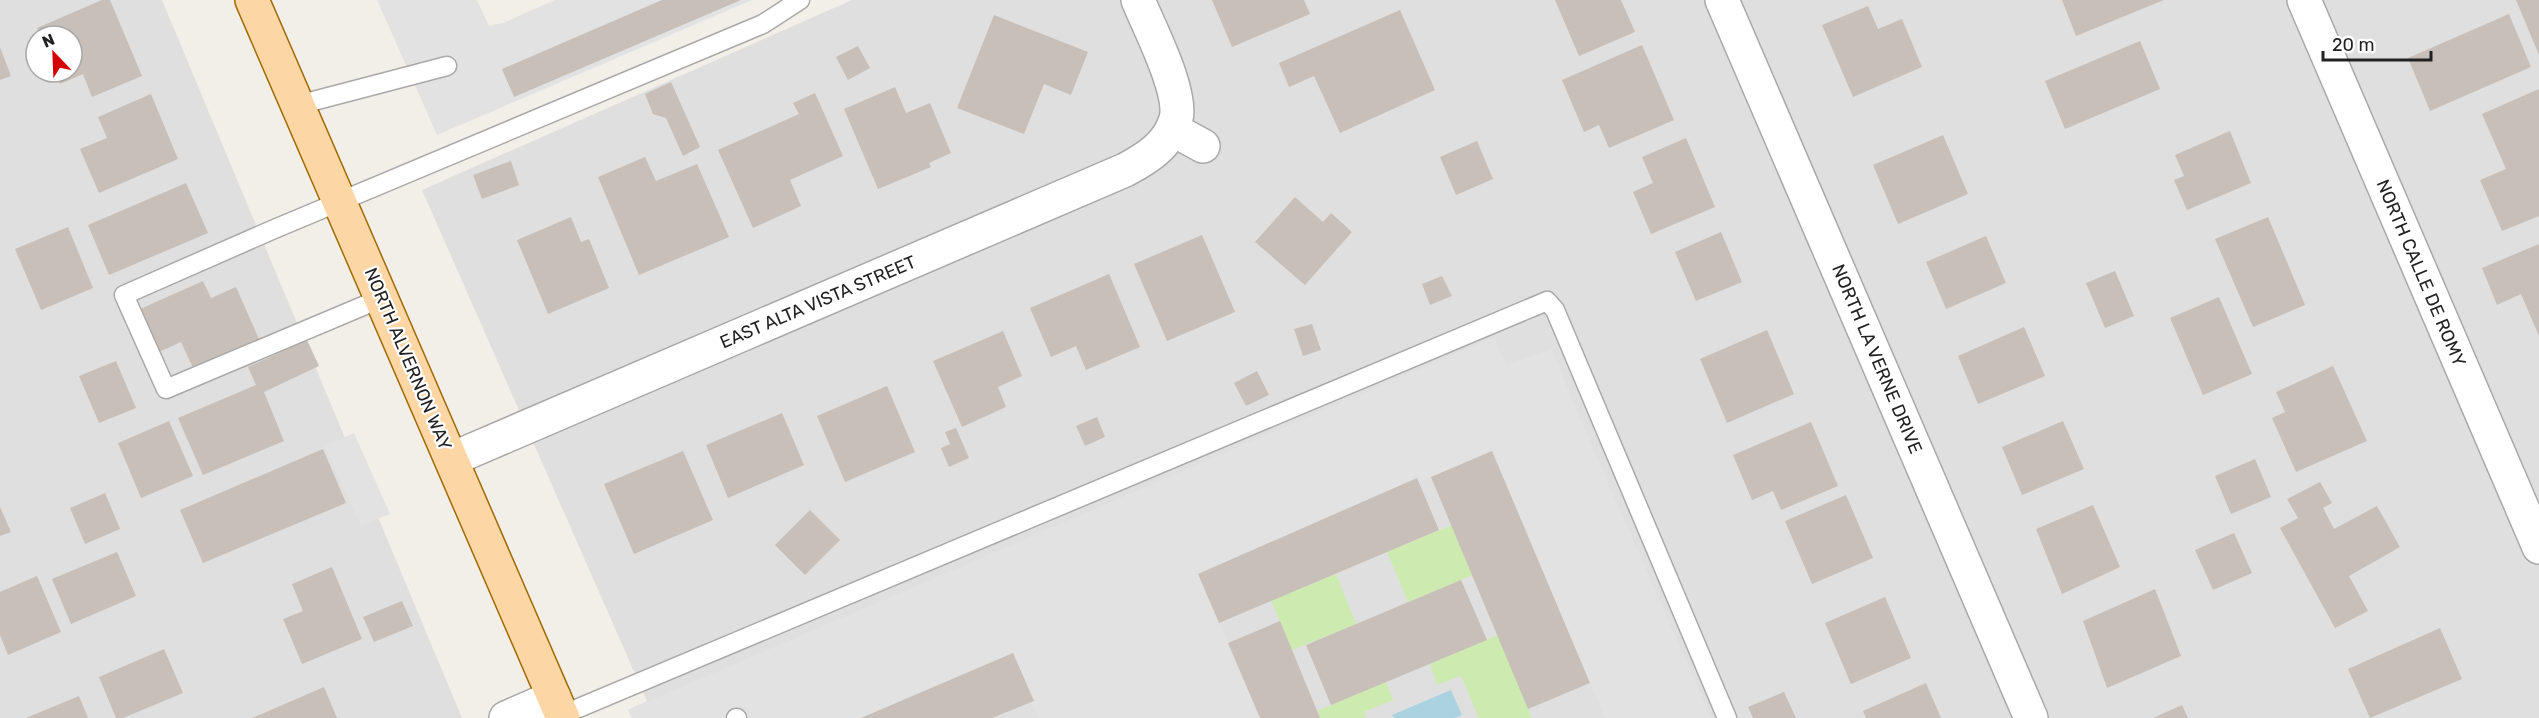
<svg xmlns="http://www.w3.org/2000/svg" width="2539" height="718" font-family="Rubik,sans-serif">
<rect width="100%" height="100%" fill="#f2efe9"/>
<path fill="#e0dfdf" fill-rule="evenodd" d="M0,0H162L462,718H0ZM36,36H72V72H36Z
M852,0H2539V718H632L628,710L647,701L422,190Z"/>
<path fill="#cdebb0" d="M1452,525L1473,575L1408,602L1387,552Z
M1336,574L1356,624L1292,650L1271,601Z
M1498,635L1532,718H1479L1461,676L1437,685L1430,664Z
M1386,682L1393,700L1364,712L1366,718H1320L1317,711Z"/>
<path fill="#e2e2e2" d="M377,0H477L489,26L503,23L555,0H752L437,135Z
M1494,337L1506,365L1552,349L1578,414L1711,718H1605L1492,451L1420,482L1417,478L1198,574L1260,718H1038L1011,655L861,718H632L628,710Z
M354,433L390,514L361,526L325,446Z"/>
<path fill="#aad3df" d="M1451,690L1462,715L1455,718H1394L1392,715Z"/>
<path fill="#c7bfb8" d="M102,0H110L142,76L92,97L83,74L60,84L55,72H72V36H40L37,28Z
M662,0H741L514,97L502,69Z
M1212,0H1304L1310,14L1232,47Z
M1555,0H1621L1635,32L1579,56Z
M2062,0H2164L2076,36Z
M2516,0H2539V55Z
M1868,6L1878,29L1902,19L1922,67L1853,97L1822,25Z
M1400,10L1435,90L1340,133L1314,76L1289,87L1279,63Z
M2509,14L2531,67L2430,111L2408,58Z
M994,15L1088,52L1071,95L1044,84L1024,134L957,108Z
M2140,41L2160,89L2065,129L2045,81Z
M1642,45L1674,120L1609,148L1599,125L1584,132L1562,80Z
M858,46L870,68L848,80L836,57Z
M0,47L11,76L0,80Z
M671,82L700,147L683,156L666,118L653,114L645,94Z
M895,87L906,113L930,103L951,153L929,163L931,167L878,189L844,109Z
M2539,89V216L2502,231L2480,180L2506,169L2482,114Z
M815,93L843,156L790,180L801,206L753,228L718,150L799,114L793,103Z
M151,94L178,159L99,193L80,149L107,138L98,117Z
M2230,131L2251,183L2187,210L2174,180L2184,176L2175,155Z
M1943,135L1968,194L1898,224L1873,165Z
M1686,138L1715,207L1651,234L1633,192L1653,183L1642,157Z
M1477,141L1493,179L1456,195L1440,157Z
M645,157L656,181L697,164L729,237L639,275L598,177Z
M511,161L519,185L482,199L473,175Z
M186,183L208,233L109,275L88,225Z
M1295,197L1323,222L1331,213L1352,232L1305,285L1255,242Z
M571,217L581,242L589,239L609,288L548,314L517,240Z
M2268,217L2305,305L2253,327L2215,239Z
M68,227L93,288L41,310L15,249Z
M1721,232L1742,282L1696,301L1675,252Z
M1202,235L1235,312L1167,341L1134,264Z
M1986,236L2006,283L1946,309L1926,262Z
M2539,244V336L2521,294L2497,305L2482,268Z
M2115,271L2134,316L2105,328L2086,283Z
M1109,274L1140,347L1086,370L1076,346L1051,357L1030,308Z
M1442,276L1452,296L1430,305L1422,284Z
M203,281L211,298L236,287L259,339L193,368L181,342L159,352L140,309Z
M2219,297L2252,374L2203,395L2170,318Z
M1312,324L1321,350L1303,356L1294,329Z
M2024,327L2045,376L1978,404L1958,356Z
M1767,330L1794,394L1727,423L1700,359Z
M1003,331L1022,376L998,387L1006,407L962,427L933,361Z
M307,340L319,366L264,392L284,441L203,475L178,418L256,385L248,367Z
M116,361L136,408L99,423L79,376Z
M2333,366L2367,441L2296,472L2272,418L2285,412L2276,392Z
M1257,371L1269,395L1246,406L1234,383Z
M887,386L915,452L845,482L817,416Z
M782,413L804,465L728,498L706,445Z
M1097,417L1105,437L1085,446L1076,426Z
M169,421L193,476L141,498L118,443Z
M2063,421L2084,469L2022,495L2002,447Z
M1811,422L1838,486L1781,510L1773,491L1752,500L1733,455Z
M956,428L969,458L949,467L941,448L950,444L945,432Z
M323,449L346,503L203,563L180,510Z
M683,451L713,520L634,554L604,484Z
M1492,451L1590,683L1528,709L1431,477Z
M2255,459L2271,497L2231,514L2215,476Z
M1417,478L1439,530L1219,623L1198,574Z
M2320,482L2332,503L2323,508L2334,529L2377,506L2400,547L2349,576L2368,611L2335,628L2280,528L2298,518L2287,499Z
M105,493L120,529L85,544L70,508Z
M1846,495L1873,558L1812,584L1785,521Z
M2093,505L2120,567L2062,594L2036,529Z
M0,507L11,532L0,536Z
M810,510L840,540L805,575L775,545Z
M2234,533L2252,573L2213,590L2195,550Z
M117,552L136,596L71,624L52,579Z
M332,567L362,639L302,664L283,619L303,611L292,584Z
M37,576L61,632L8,655L0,635V592Z
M1461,580L1487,640L1331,705L1306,645Z
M2155,589L2181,656L2107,688L2083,621Z
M1885,597L1911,658L1851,684L1825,623Z
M402,601L413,626L374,642L363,617Z
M1280,621L1292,650L1320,718H1260L1228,643Z
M2440,628L2462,679L2370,718L2348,669Z
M164,649L183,693L123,718H116L99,677Z
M1013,653L1034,701L992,718H861Z
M1926,683L1941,718H1866L1863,711Z
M324,687L337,718H252Z
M1784,692L1796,718H1753L1748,707Z
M79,696L88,718H26Z
M2182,705L2188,718H2153Z"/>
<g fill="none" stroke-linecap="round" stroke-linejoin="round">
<g stroke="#a9a9a9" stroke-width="21">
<path id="lane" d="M298,105L447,66
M382,298L166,389L124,295L272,230L763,24L800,0
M562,715L1547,301L1555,310L1727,718
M736,718H737"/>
</g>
<g stroke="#a9a9a9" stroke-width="36">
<path id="street" d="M1722,0L2031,718
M2304,0L2539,547
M1172,129L1203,146
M452,459L1125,170C1146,159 1169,145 1176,119C1183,92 1149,27 1138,0
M506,718L554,697"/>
</g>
<g stroke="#a06b00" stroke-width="36">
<path id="primary" d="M252,0L563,718"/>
</g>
<use href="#lane" stroke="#fff" stroke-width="18"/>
<use href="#street" stroke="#fff" stroke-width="33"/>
<use href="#primary" stroke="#fcd6a4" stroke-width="33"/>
</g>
<g text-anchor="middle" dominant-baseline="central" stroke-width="4.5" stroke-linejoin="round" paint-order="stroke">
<g font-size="18" fill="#222" stroke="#fff">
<text transform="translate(2421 273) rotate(67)">NORTH CALLE DE ROMY</text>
<text transform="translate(818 302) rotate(-23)">EAST ALTA VISTA STREET</text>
<text transform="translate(408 359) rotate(67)">NORTH ALVERNON WAY</text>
<text transform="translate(1877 359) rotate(67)">NORTH LA VERNE DRIVE</text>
</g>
</g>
<g transform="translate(54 54) rotate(337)"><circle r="28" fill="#ffffff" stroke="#a7a7a7" stroke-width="1.5"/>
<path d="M0-4.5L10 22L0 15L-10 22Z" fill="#d40000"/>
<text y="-9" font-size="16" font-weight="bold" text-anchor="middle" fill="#222222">N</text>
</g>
<path d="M2323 51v9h108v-9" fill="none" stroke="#222222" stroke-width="3"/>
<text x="2332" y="51" font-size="18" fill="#222222" stroke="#ffffff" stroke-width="4.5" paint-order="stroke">20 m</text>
</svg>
